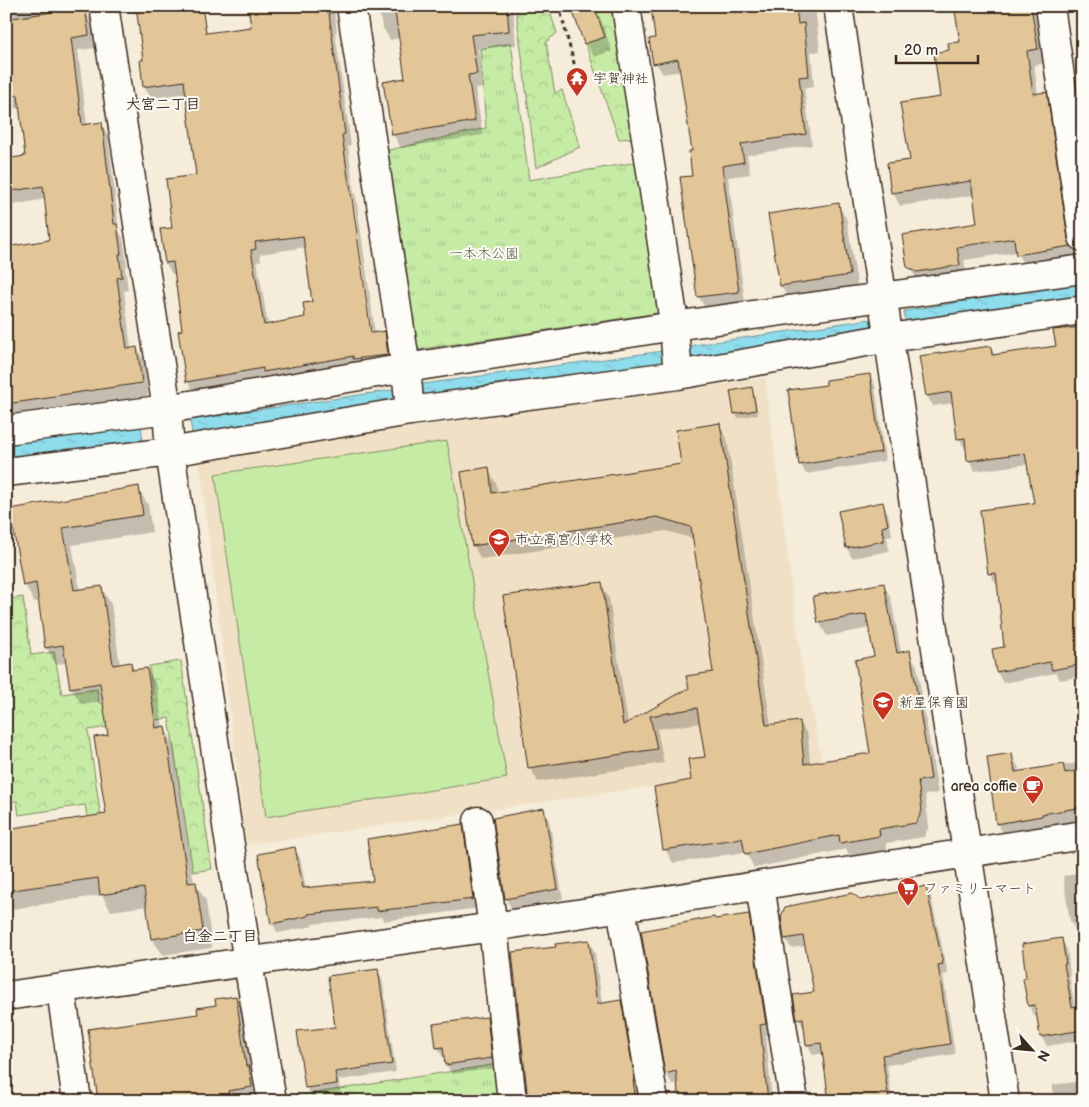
<svg xmlns="http://www.w3.org/2000/svg" width="1089" height="1107" font-family="'Balsamiq Sans','Klee One',sans-serif">
<defs>
<pattern id="forest-crowns" width="20" height="18" patternUnits="userSpaceOnUse" patternTransform="scale(1.25)"><rect width="20" height="18" fill="#c6eba5"/><path d="M2 6a3 3 0 1 1 6 0M12 15a3 3 0 1 1 6 0" fill="none" stroke="#abca8e"/></pattern>
<pattern id="park-tufts" width="24" height="20" patternUnits="userSpaceOnUse" patternTransform="scale(1.25)"><rect width="24" height="20" fill="#c6eba5"/><path d="M3 7l-1-3M5 7V3M7 7l1-3M15 17l-1-3M17 17v-4M19 17l1-3" fill="none" stroke="#abca8e"/></pattern>
<pattern id="water-ripples" width="26" height="14" patternUnits="userSpaceOnUse" patternTransform="scale(1.25)"><rect width="26" height="14" fill="#8edded"/><path d="M2 4q2-2 4 0t4 0M15 11q2-2 4 0t4 0" fill="none" stroke="#7bbecb"/></pattern>
</defs>
<rect width="100%" height="100%" fill="#f5ecda"/>
<filter id="ink" filterUnits="userSpaceOnUse"><feTurbulence type="fractalNoise" baseFrequency=".02" numOctaves="2"/><feDisplacementMap in="SourceGraphic" scale="10" xChannelSelector="R" yChannelSelector="G"/><feConvolveMatrix kernelMatrix="1 2 1 2 8 2 1 2 1" color-interpolation-filters="sRGB"/></filter>
<g filter="url(#ink)">
<path fill="#f0e1c6" d="M765,378L801,658L822,762L246,845L199,457Z"/>
<path fill="url(#forest-crowns)" stroke="#808a62" d="M526,6H548L557,33L546,42L555,93L562,90L580,147L536,168L516,9Z
M572,6H613L635,138L619,139Z
M6,575L10,599L23,597L31,655L54,652L62,694L97,689L99,703L153,694L149,666L181,661L212,869L193,872L169,718L88,730L103,831L90,833L85,805L19,815L17,801L6,803Z"/>
<path fill="url(#park-tufts)" stroke="#808a62" d="M511,43L529,180L638,162L664,312L410,351L385,151L486,128L480,49Z
M498,1064L504,1101H296V1096Z"/>
<path fill="#c6eba5" stroke="#808a62" d="M447,441L507,778L266,817L215,474Z"/>
<path fill="url(#water-ripples)" stroke="#6d959a" d="M1078,283L1081,303L907,331L904,311Z
M871,319L874,338L691,365L688,346Z
M663,351L665,369L418,403L416,385Z
M393,390L396,409L193,439L190,420Z
M141,424L143,444L6,462V442Z"/>
<path fill="#0003" fill-rule="evenodd" d="M6,6H83L91,21L95,48L78,50L87,125L101,123L108,136L119,231L123,238L127,266L125,267L128,290L124,291L131,349L137,348L144,361L148,396L61,408V409L6,418V248L51,241L46,199L6,206V160L27,157L21,108L6,110Z
M249,6H334L337,32H335L351,145L348,146L354,192L356,197L375,333L384,332L390,344L394,366L194,392L187,381L176,273L172,274L166,263L174,229L197,176L187,93L151,98L144,87L141,61H145L216,92L252,28ZM349,185L352,188L373,339H370ZM306,247L313,303L306,318L268,325L257,261H261L260,254Z
M378,6H516L513,7L516,45L478,49L484,88L475,89L483,135L401,148L393,134L407,79L400,38L390,40L382,26Z
M572,6H596L612,51L594,57L586,43Z
M761,6H815L820,51L811,52L814,87L804,88L812,145L747,155L750,174L728,177L745,303L705,308L699,297L693,152L681,71L663,74L656,63Z
M874,6H889L875,8Z
M955,6H1031L1037,19L1045,63L1034,65L1038,95L1046,94L1054,107L1075,254L1077,260L1025,268L1017,252L964,260L967,278L917,280L909,266L978,224L974,195L900,206L893,192L911,161L942,98L950,51L961,43Z
M1078,6H1083V38L1079,31L1076,8H1078Z
M838,205L847,220L858,290L790,301L781,286L770,215Z
M991,348L995,356L1057,348L1028,464L975,471L969,460L967,449H965L959,438L954,403L933,406L927,396Z
M869,375L875,385L885,461L806,474L801,465L789,391L828,386Z
M752,389L754,393L758,414L738,418L735,413Z
M719,424L727,438L771,725L800,722L808,736L810,764L871,754L875,657L870,628L827,636L819,622L883,584L891,598L901,653L909,652L917,666L938,793L925,795L929,826L924,837L886,843L887,850L850,856L846,849L754,868L746,852L673,863L665,849L693,781L706,758L701,723L657,729L664,763L538,782L530,768L504,598L601,584L609,598L628,724L714,673L694,539L666,531L481,559L473,545L488,469L496,483L498,493L682,465Z
M138,488L148,505L152,532L72,545L80,590L101,587L111,604L120,665L130,663L135,671L147,669L157,686L163,728H164L174,745L194,884H196L206,901L212,948L162,955L152,938L147,906L111,911L102,895L6,910V820L12,830L107,815L109,736L104,701L81,704L71,687L67,663L56,664L46,647L40,601L34,602L25,585L11,510Z
M882,503L888,513L892,535L887,537L889,551L852,558L847,548Z
M1083,521V676L1060,680L1056,673L1003,683L997,672L993,650L1006,648L999,584H996L990,573Z
M1011,755L1019,768V773L1083,762V821L1005,836L997,823Z
M543,810L549,820L563,899L512,909L506,899L495,819Z
M462,826L468,836L478,908L384,921L382,917L312,924L313,926L278,933L272,923L294,848L300,858L306,889L374,882Z
M1083,873V928L1075,929L1070,921L1063,876Z
M925,887L931,897L948,974L943,975L955,1054L887,1065L892,1101H820L830,1099L824,1053L813,1055L808,1045L805,1028H804L798,1018L816,993L806,946L791,948L785,938L860,902Z
M748,915L754,926L771,1035H766L772,1101H680L678,1083L672,1084L666,1073L715,920Z
M1061,939L1067,949L1070,974H1069L1075,1008L1083,1007V1040L1047,1046L1041,1036L1038,1015L1034,1016L1029,1006Z
M589,941L595,953L602,1004L620,1001L627,1013L640,1101H529L557,948Z
M377,970L382,978L396,1072L339,1080L340,1092L311,1096L307,1088L299,1032L336,1028Z
M235,997L242,1009L251,1073L255,1079L258,1098L243,1101H99L200,1015Z
M486,1018L492,1028L497,1068L452,1074L446,1064L445,1057H443L437,1047Z
M1083,1081V1101H1054L1052,1085Z"/>
<path fill="#e3c697" stroke="#3b2a1e" fill-rule="evenodd" d="M136,6H202L206,33L251,27L248,6H328L345,134L342,135L349,184H350L371,333L385,331L388,355L353,359V356L263,372V368L186,382L178,331L182,330L173,262L165,263L160,229L172,228L166,179L196,175L184,81L143,87L140,60H143ZM303,236L312,302L303,303L305,317L264,325L251,250L256,249L255,242Z
M394,6H507L509,31L471,35L477,74L468,75L475,121L392,135L383,82L405,78Z
M571,6H594L605,37L584,44Z
M651,6H796L798,24L804,23L809,76L799,77L806,134L741,144L744,162L722,166L739,292L697,297L680,177L692,176L689,151H692L678,59L653,64L649,39L655,38Z
M984,6H1031L1038,49L1027,51L1033,94L1047,92L1068,239L1071,246L1016,255L1014,238L957,247L960,265L917,272L907,267L902,235L977,223L971,181L891,193L887,163L910,160L900,103L940,97L934,53L949,50L948,43L960,42L955,11Z
M85,7L89,35L71,38L82,125L102,122L114,224H117L121,254H119L122,277L117,278L127,349L137,347L142,383L54,396L55,397L6,404V247L49,240L43,186L6,192V159L25,156L18,95L6,97V19Z
M839,203L850,275L780,286L768,214Z
M1083,327V664L1052,670L1050,662L996,672L992,649L1004,647L996,573L988,574L980,510L1034,503L1025,453L967,461L965,438L957,439L951,392L926,396L919,356L991,346L992,355L1056,346L1053,330Z
M870,374L881,452L799,465L788,390L826,385V380Z
M752,387L756,410L734,414L730,391Z
M720,423L766,725L800,721L804,764L870,753L855,660L874,656L866,614L818,623L813,596L884,583L897,653L910,650L931,779L918,781L922,811L916,823L879,829L880,836L840,843L839,835L745,854L742,838L663,850L654,787L691,780L688,759L705,757L697,708L650,716L657,749L528,768L503,596L602,582L623,725L689,688L686,676L713,672L691,527L657,517L472,546L461,472L489,467L492,493L681,464L676,430Z
M139,486L143,515L63,528L74,590L102,586L113,665L131,662L132,670L147,668L156,728L165,726L188,883L196,882L203,931L151,939L144,888L100,895L98,878L6,891V829L106,814L94,737L108,735L100,683L70,688L63,645L45,648L36,583L23,586L10,509Z
M883,502L888,525L882,527L884,541L846,548L838,511Z
M1012,753L1015,772L1063,764L1065,773L1083,770V807L1042,814V816L996,824L987,757Z
M544,808L558,889L505,899L493,818Z
M463,824L473,899L377,911V907L308,914V916L271,924L258,854L295,847L303,888L373,881L367,839Z
M926,886L943,964L938,965L950,1044L882,1055L889,1101H829L821,1043L806,1045L803,1018L797,1019L793,995L814,992L803,936L784,939L781,916L785,907L852,893L861,900Z
M749,914L766,1024L760,1025L768,1101H679L676,1071L665,1074L641,931L714,917L715,919Z
M1062,938L1066,964H1064L1072,1007L1083,1005V1030L1040,1037L1035,1005L1028,1006L1023,979L1026,978L1022,944Z
M589,940L597,1004L621,1000L635,1080H633L636,1101H528L512,952L556,947L555,944Z
M378,969L392,1064L335,1072L337,1084L305,1088L297,1031L335,1027L328,976Z
M236,996L246,1066H249L252,1087L228,1091L230,1101H98L88,1029L198,1014L197,1008L216,1005L215,999Z
M487,1017L492,1058L445,1065L443,1047L436,1048L433,1024Z"/>
<g fill="none" stroke-linecap="round" stroke-linejoin="round">
<g stroke="#3b2a1e" stroke-width="31">
<path id="minor" d="M104,6L167,409L170,452L248,963L272,1101
M351,6L406,368L410,411
M626,6L673,316L678,375
M838,6L1005,1101
M1050,6L1083,237
M6,430L167,409L406,368L674,326L1083,269
M6,472L170,452L410,411L678,375L889,338L1083,310
M478,821L493,927L512,1101
M760,886L794,1101
M621,907L654,1101
M61,990L77,1101
M6,996L493,927L1083,835"/>
</g>
<path stroke="#3b2a1e" stroke-width="3" stroke-dasharray="4 4" stroke-linecap="butt" d="M559,6L575,67"/>
<use href="#minor" stroke="#fdfcf7" stroke-width="28"/>
</g>
</g>
<defs>
<g id="temple-pin" transform="scale(1.125)"><path d="M0 17L-7.5 6A9.5 9.5 0 1 1 7.5 6Z" fill="#c8321e" stroke="#fdfcf7"/><path d="M0-6L5-2H3V0L6.5 2.5H4V6H1.5V3h-3V6H-4V2.5H-6.5L-3 0V-2H-5Z" fill="#fff"/></g>
<g id="school-pin" transform="scale(1.125)"><path d="M0 17L-7.5 6A9.5 9.5 0 1 1 7.5 6Z" fill="#c8321e" stroke="#fdfcf7"/><path d="M0-5L7-2L0 1L-7-2ZM-4 1L0 2.5L4 1V4Q0 6-4 4Z" fill="#fff"/></g>
<g id="cafe-pin" transform="scale(1.125)"><path d="M0 17L-7.5 6A9.5 9.5 0 1 1 7.5 6Z" fill="#c8321e" stroke="#fdfcf7"/><path d="M-5.5-4.5H6V0H3Q3 3.5 0 3.5H-2.5Q-5.5 3.5-5.5 0ZM3-3.2v2h1.7v-2ZM-6 4.5H4V6H-6Z" fill="#fff"/></g>
<g id="supermarket-pin" transform="scale(1.125)"><path d="M0 17L-7.5 6A9.5 9.5 0 1 1 7.5 6Z" fill="#c8321e" stroke="#fdfcf7"/><path d="M-6-5.5h2.5l.6 2H6L4.5 2H-2.5L-4.4-4H-6ZM-1.5 3.2a1.3 1.3 0 1 0 .1 0ZM3 3.2a1.3 1.3 0 1 0 .1 0Z" fill="#fff"/></g>
</defs>
<g fill-rule="evenodd">
<use href="#temple-pin" x="577" y="78"/>
<use href="#school-pin" x="499" y="539"/>
<use href="#school-pin" x="883" y="702"/>
<use href="#cafe-pin" x="1033" y="786"/>
<use href="#supermarket-pin" x="908" y="888"/>
</g>
<g text-anchor="middle" dominant-baseline="central" stroke-width="4" stroke-linejoin="round" paint-order="stroke">
<g font-size="14" fill="#3b2a1e" stroke="#fdfcf7" text-anchor="start">
<text x="593" y="78">宇賀神社</text>
<text x="515" y="539">市立高宮小学校</text>
<text x="899" y="702">新星保育園</text>
<text x="1017" y="786" text-anchor="end">area coffie</text>
<text x="924" y="888">ファミリーマート</text>
</g>
<g font-size="14" fill="#5e5a40" stroke="#fdfcf7">
<text x="484" y="253">一本木公園</text>
</g>
<g font-size="15" font-weight="bold" fill="#3b2a1e" stroke="#fdfcf7">
<text x="163" y="104">大宮二丁目</text>
<text x="220" y="936">白金二丁目</text>
</g>
</g>
<rect width="1089" height="1107" fill="none" stroke="#fdfcf7" stroke-width="25"/>
<rect x="12" y="12" width="1064" height="1082" fill="none" stroke="#3b2a1e" stroke-width="2" filter="url(#ink)"/>
<g transform="translate(1032 1050) rotate(117)" stroke="#fdfcf7" stroke-width="4" paint-order="stroke">
<path d="M0-4L9 19L0 12L-9 19Z" fill="#3b2a1e"/>
<text y="-8" font-size="14" font-weight="bold" text-anchor="middle" fill="#3b2a1e">N</text>
</g>
<path d="M896 55v8h82v-8" fill="none" stroke="#3b2a1e" stroke-width="2.5"/>
<text x="904" y="55" font-size="15" fill="#3b2a1e" stroke="#fdfcf7" stroke-width="4" paint-order="stroke">20 m</text>
</svg>
